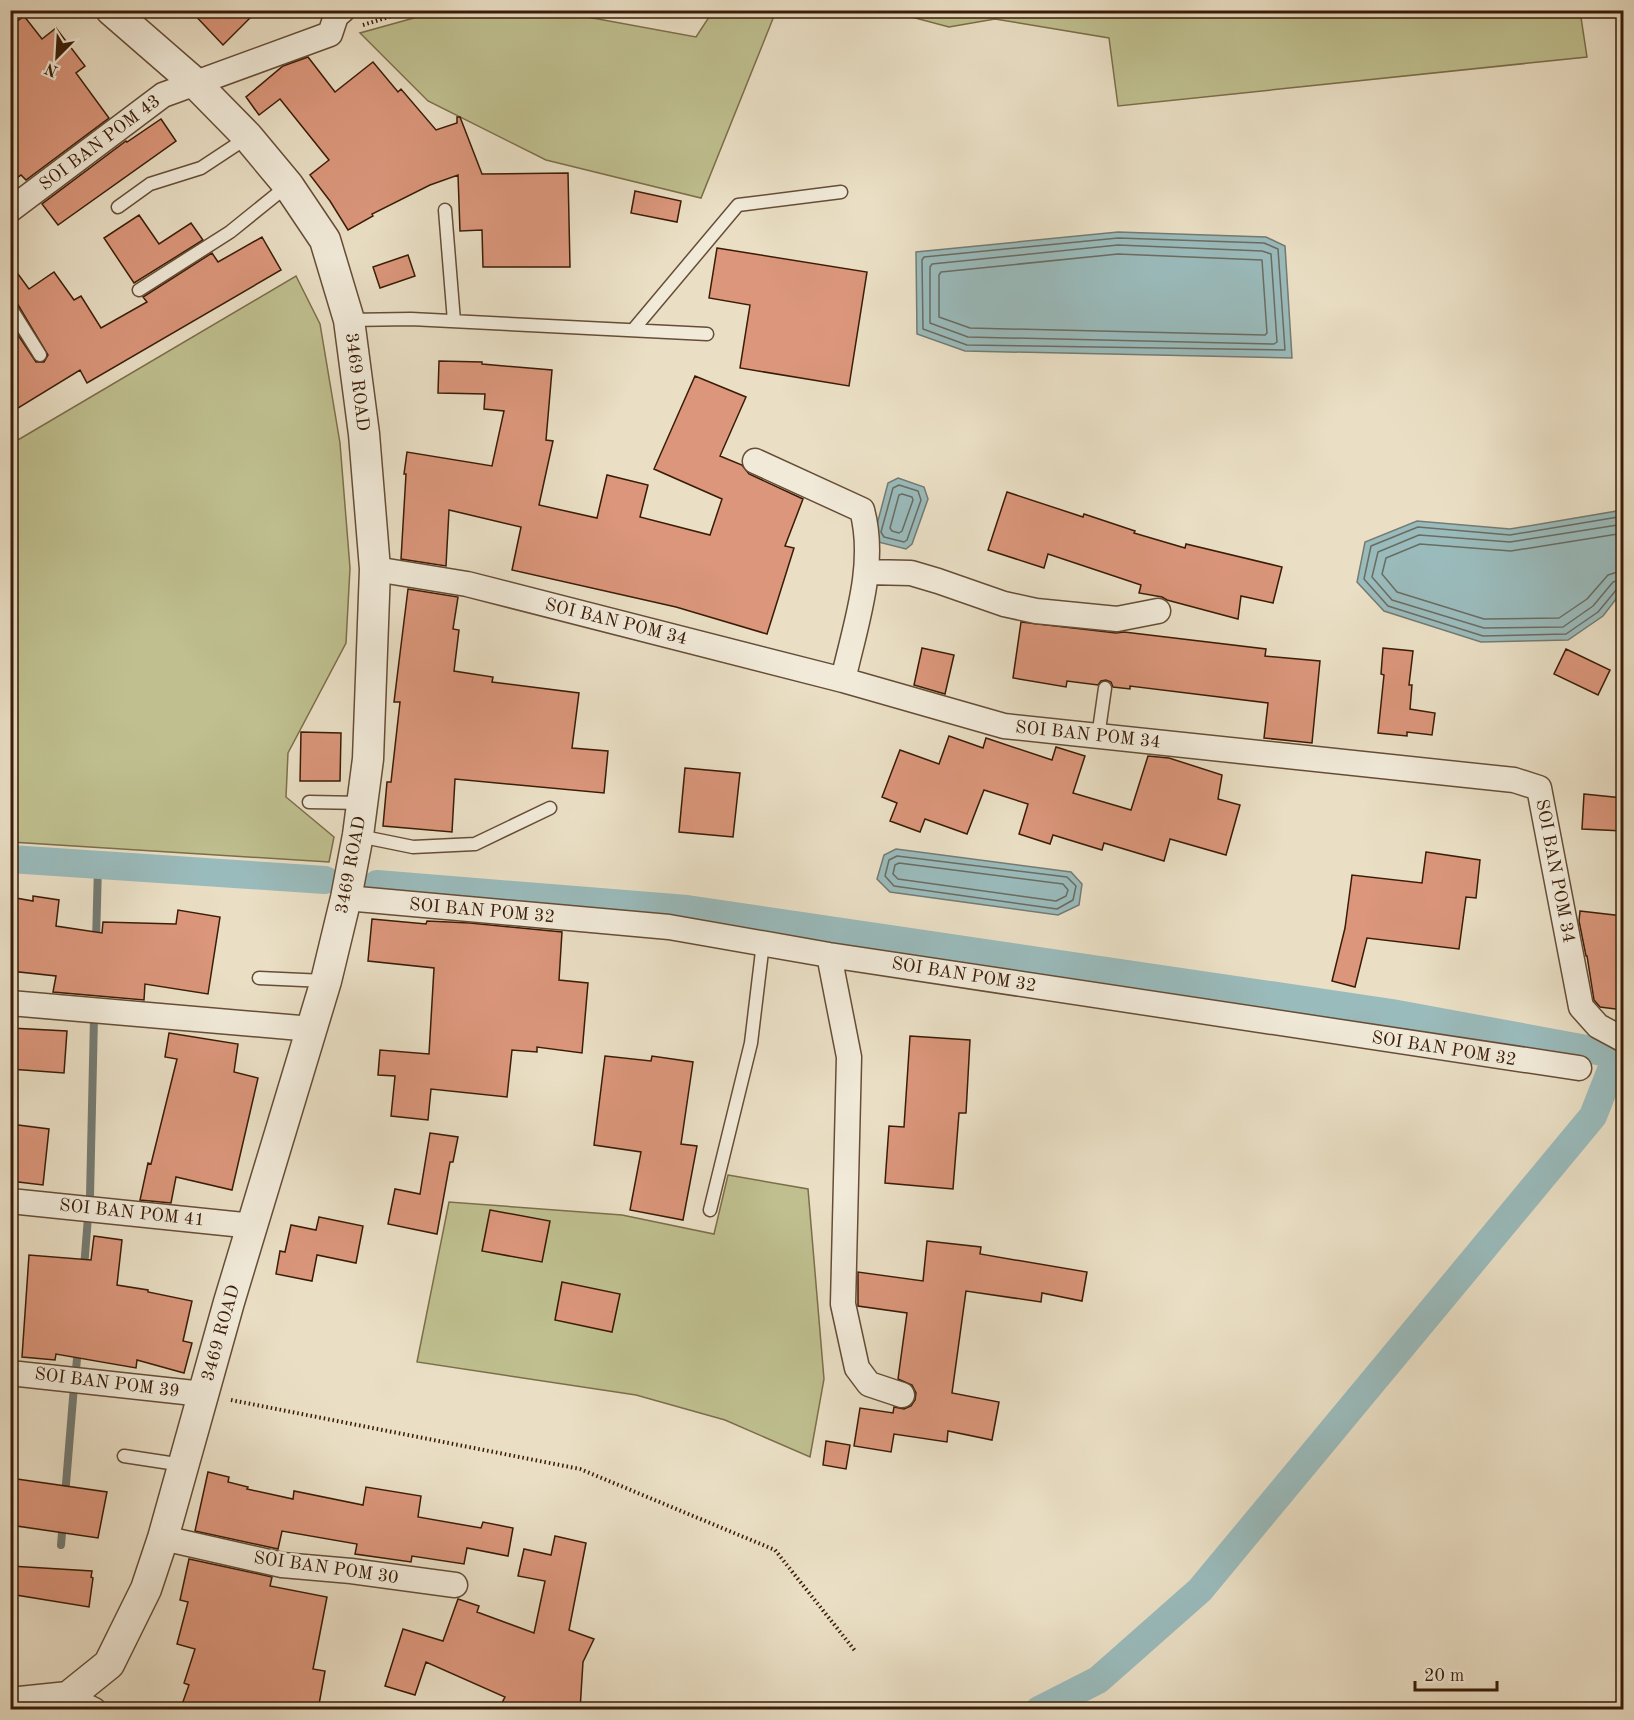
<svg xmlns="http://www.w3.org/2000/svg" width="1634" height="1720" font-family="'Old Standard TT',serif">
<rect width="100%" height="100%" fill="#eadfc5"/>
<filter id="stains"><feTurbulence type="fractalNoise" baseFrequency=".00333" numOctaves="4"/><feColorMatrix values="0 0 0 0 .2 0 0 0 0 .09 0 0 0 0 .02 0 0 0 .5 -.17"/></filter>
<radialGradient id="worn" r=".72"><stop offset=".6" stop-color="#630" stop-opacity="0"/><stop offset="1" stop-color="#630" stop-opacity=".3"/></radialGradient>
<path fill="#bfbf8f" stroke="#7c6e4a" stroke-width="1.5" d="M549,10L696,37L713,11H776L701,198L546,160L428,101L360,33L439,11Z
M889,11H1580L1587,57L1118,106L1109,38L995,19L949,27Z
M296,276L320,324L340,443L350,568L346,643L288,753L286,797L334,837L329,862L11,842V444Z
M728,1175L808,1189L824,1379L810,1457L725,1420L636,1395L417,1362L449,1202L622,1215L714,1234Z"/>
<path fill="#9abbbc" stroke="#747b73" stroke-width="1.5" d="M1118,232L1266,237L1285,246L1292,358L965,351L917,334L916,252Z
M898,478L924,487L928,499L912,544L906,549L878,542L875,532L888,483Z
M1623,510V590L1603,616L1568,640L1481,642L1384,611L1357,582L1365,542L1417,521L1510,529Z
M896,849L1071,872L1082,884L1079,905L1058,915L890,892L877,879L884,855Z"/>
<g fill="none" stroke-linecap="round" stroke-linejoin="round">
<path stroke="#6a6c61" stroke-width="1.5" d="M1118,238L1264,243L1278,249L1285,350L967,345L923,329L922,260L924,257Z
M1118,245L1262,251L1271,254L1277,342L1274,344L968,337L930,323V267L932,264Z
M1118,254L1262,260L1267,333L1265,335L970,328L939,317V275L941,272Z
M899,485L918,491L921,500L907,540L904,542L884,537L881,532L893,488Z
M902,494L912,497L913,500L902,531L899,533L892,531L890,528L899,495Z
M1624,516L1510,535L1418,527L1371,546L1364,579L1388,606L1483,636L1566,634L1598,612L1617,589L1624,587
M1624,524L1510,542L1419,535L1378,552L1372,577L1392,600L1484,628L1563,627L1593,606L1613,582L1624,579
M1624,533L1511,551L1420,544L1386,558L1382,574L1397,592L1484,619L1559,618L1587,599L1608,575L1624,570
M897,856L1067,877L1076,886L1073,900L1057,909L894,886L885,876L889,860Z
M899,863L1063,884L1068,890L1066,896L1056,901L898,879L893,874L895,865Z"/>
<path stroke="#747b73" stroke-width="8" d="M96,942L98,865
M90,1196L94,1017
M84,1268L88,1217
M76,1370L78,1347
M65,1496L74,1386
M61,1545L63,1521"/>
<path stroke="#9abbbc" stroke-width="28" d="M10,859L325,880
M377,884L687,909L1392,1013L1624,1056
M1039,1710L1098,1680L1200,1590L1593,1116L1617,1055"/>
</g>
<path fill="#db967b" stroke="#3a1c06" stroke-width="1.5" d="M190,10H258L223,45Z
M24,16L42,39L56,28L85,66L76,73L109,118L26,180L21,175L10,183V27Z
M308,57L335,92L373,62L398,92L401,89L436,130L457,123V117H460L482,174L568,173L570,267H483L482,230L460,231L458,175L430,185L372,214L373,216L348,230L330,201L310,175L329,160L280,99L259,115L246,97L283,66Z
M161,119L176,141L58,225L42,204L126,141L127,142Z
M635,191L681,201L677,222L631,213Z
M139,215L159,244L191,223L203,240L134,283L104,238Z
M262,237L281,270L87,383L80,370L10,413V323L36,362H44L48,355L17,303L10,299V263L29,289L54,272L74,300L81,296L101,328L147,302L143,297L212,253L218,262Z
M717,248L867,272L849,386L740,368L750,305L709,298Z
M408,255L415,276L380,288L373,267Z
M439,361L482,362V364L552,370L546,440L553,441L539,505L597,518L607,475L648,485L640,517L710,535L722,499L654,469L695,376L746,397L720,456L742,465L749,474L803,499L785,546L794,548L767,634L676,607L512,570L521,527L449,510L446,566L401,559L406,474H404L407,452L492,466L504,411L484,409L485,394L438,393Z
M1007,492L1083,517L1084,514L1135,531L1134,533L1185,548L1186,544L1282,567L1273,603L1241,596L1238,619L1167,600L1162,597L1139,593L1141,585L1048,554L1044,568L988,550Z
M408,589L458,597L453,629L459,630L454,671L493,677L492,682L579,693L572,748L608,751L604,793L455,779L452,832L383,826L387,782H391L400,702H394Z
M1021,622L1116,633L1124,632L1266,649L1265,656L1320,661L1312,743L1264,738L1268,703L1130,686V689L1113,687L1111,682L1106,680L1101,681L1098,685L1067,681L1066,687L1013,678Z
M922,648L954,655L945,694L914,685Z
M1383,648L1413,651L1409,685H1412L1410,709L1435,713L1432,735L1407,732V736L1378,733L1384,675L1381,674Z
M1566,649L1610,670L1598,695L1554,674Z
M301,732L341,733L340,781H300Z
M949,736L983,748L986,738L1052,760L1056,747L1085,756L1073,793L1131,810L1148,756L1169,758L1222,775L1218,799L1240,805L1226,855L1170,839L1164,861L1104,843L1102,850L1053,835L1050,844L1019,834L1028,804L984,790L967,834L925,819L920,832L890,821L897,803L882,797L900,750L939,764Z
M685,768L740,773L733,837L679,832Z
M1584,794L1623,798V831L1582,829Z
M1426,852L1480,860L1476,898L1466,897L1459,949L1367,938L1355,987L1332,981L1345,928L1352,875L1422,883Z
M33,896L59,900L56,926L102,933L103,922L176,924L178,910L220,917L208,994L145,984L144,1000L53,992L56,976L10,971V897L33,901Z
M1580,911L1623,916V1010L1600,1007L1594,1000L1587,956H1586L1579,921Z
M372,919L426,924L427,921L470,923L562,932L559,980L588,983L582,1053L537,1047V1052L512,1050L507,1097L431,1089L428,1120L391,1116L395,1076L378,1075L380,1050L429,1054L434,968L368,961Z
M10,1028L67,1031L64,1073L10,1069Z
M169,1033L238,1044L234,1072L258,1078L232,1190L176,1177L171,1203L140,1200L148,1163L151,1164L177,1059L165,1057Z
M910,1036L970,1040L966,1113H959L953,1189L885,1183L889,1126L904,1127Z
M605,1056L651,1061L652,1056L693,1062L681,1144L697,1146L683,1220L630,1210L641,1152L594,1145Z
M10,1124L49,1129L43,1185L10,1181Z
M430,1133L458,1137L453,1162H450L437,1234L388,1224L395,1189L420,1194Z
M490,1210L550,1221L542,1262L482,1251Z
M319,1217L363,1226L356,1263L317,1255L312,1281L276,1274L280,1251L285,1252L291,1225L316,1230Z
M94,1236L122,1240L117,1285L148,1290V1292L192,1301L183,1341L192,1343L184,1373L137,1360L136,1368L56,1354L55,1360L22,1357L29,1255L91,1260Z
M927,1241L981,1247L980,1254L1087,1272L1082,1301L1042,1293L1041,1302L966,1291L952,1393L999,1402L992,1440L948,1431L947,1442L894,1434L891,1452L854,1446L860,1408L893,1413L894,1407L904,1409L911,1406L915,1400L916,1393L912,1385L898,1379L907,1313L858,1306V1272L923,1281Z
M562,1282L620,1294L612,1332L555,1320Z
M826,1441L850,1445L846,1469L823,1465Z
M208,1472L229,1477L228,1482L248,1487L247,1489L293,1499L294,1491L363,1505L366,1487L421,1496L418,1517L481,1528L483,1522L513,1528L508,1556L467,1548L464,1564L412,1556L411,1562L355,1554L357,1544L282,1531L278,1549L195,1531Z
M10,1478L107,1492L98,1538L10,1525Z
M555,1536L586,1543L569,1630L594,1639L583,1662L580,1710H498L505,1697L426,1662L415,1695L385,1686L403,1629L443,1641L458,1599L479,1606L477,1612L534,1633L545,1581L518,1576L524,1549L551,1555Z
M189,1559L272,1577L270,1586L327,1597L313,1669L325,1671L318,1710H180L189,1685L184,1683L195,1649L177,1644L188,1602L180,1600Z
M10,1566L92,1571L91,1577L93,1578L89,1607L10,1594Z"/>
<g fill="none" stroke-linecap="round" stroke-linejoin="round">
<g stroke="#664d36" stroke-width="15">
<path id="service" d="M118,207L150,184L201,168L248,137
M445,210L454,321
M139,290L230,232L287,186
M10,307L40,355
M349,320L411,319L707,334
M633,330L738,205L841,192
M1098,737L1105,688
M309,802L362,803
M359,836L413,847L475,844L550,808
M259,978L325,981
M710,1210L751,1043L763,943
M124,1456L183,1465"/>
</g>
<g stroke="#664d36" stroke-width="27">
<path id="minor" d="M10,210L163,95L330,34L336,16L343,10
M755,461L862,510C877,565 855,626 843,680
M375,569L467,584L843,680L1004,726L1514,780L1539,788L1581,1007L1598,1026L1624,1040
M867,572L911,573L938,581L1004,604L1036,611L1117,619L1158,611
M346,898L669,927L829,955L1579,1068
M829,955L849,1057L843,1304L857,1368L869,1384L902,1395
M10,1003L312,1029
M10,1201L253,1226
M10,1373L203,1394
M163,1538L282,1565L351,1571L455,1585
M68,1697L94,1710"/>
</g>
<g stroke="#664d36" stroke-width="33">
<path id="tertiary" d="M10,1703L68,1697L109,1664L146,1589L163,1538L229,1302L326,981L346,898L358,835L368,759L375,569L364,434L349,320L325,240L288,185L248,137L195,83L111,10"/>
</g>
<path stroke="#3a1c06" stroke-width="4" stroke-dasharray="1.5 3" stroke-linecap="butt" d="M363,25L411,10
M231,1400L580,1469L775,1550L856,1652"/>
<use href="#service" stroke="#f1ead9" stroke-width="12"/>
<use href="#minor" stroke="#f1ead9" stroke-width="24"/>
<use href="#tertiary" stroke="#f1ead9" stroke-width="30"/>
</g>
<g text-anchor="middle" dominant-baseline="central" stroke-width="5" stroke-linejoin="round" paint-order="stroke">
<g font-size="18" fill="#3a1c06" stroke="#f1ead9">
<text transform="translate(100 143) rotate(-37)">SOI BAN POM 43</text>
<text transform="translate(357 382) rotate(83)">3469 ROAD</text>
<text transform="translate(616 622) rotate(14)">SOI BAN POM 34</text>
<text transform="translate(1088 735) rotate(6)">SOI BAN POM 34</text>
<text transform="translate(351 865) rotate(-79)">3469 ROAD</text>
<text transform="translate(1555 871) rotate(79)">SOI BAN POM 34</text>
<text transform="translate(482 911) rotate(5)">SOI BAN POM 32</text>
<text transform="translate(964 975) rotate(9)">SOI BAN POM 32</text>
<text transform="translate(1444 1049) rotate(9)">SOI BAN POM 32</text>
<text transform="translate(132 1213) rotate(6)">SOI BAN POM 41</text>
<text transform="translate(221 1333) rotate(-74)">3469 ROAD</text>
<text transform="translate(107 1383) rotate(7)">SOI BAN POM 39</text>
<text transform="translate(326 1568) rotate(8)">SOI BAN POM 30</text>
</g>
</g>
<rect width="1634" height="1720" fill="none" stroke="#eadfc5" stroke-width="36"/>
<rect x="12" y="12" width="1610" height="1696" fill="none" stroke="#3a1c06" stroke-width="3"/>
<rect x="18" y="18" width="1598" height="1684" fill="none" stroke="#3a1c06" stroke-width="1.5"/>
<g transform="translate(57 57) rotate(204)" stroke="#f1ead9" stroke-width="4.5" paint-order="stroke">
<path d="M0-4.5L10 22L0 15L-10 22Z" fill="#3a1c06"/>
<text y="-9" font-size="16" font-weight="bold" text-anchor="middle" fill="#3a1c06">N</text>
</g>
<path d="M1415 1681v9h82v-9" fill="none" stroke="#3a1c06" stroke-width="3"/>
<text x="1424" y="1681" font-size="18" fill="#3a1c06" stroke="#f1ead9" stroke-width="4.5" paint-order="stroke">20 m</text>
<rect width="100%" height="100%" filter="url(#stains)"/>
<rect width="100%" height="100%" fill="url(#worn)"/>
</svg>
